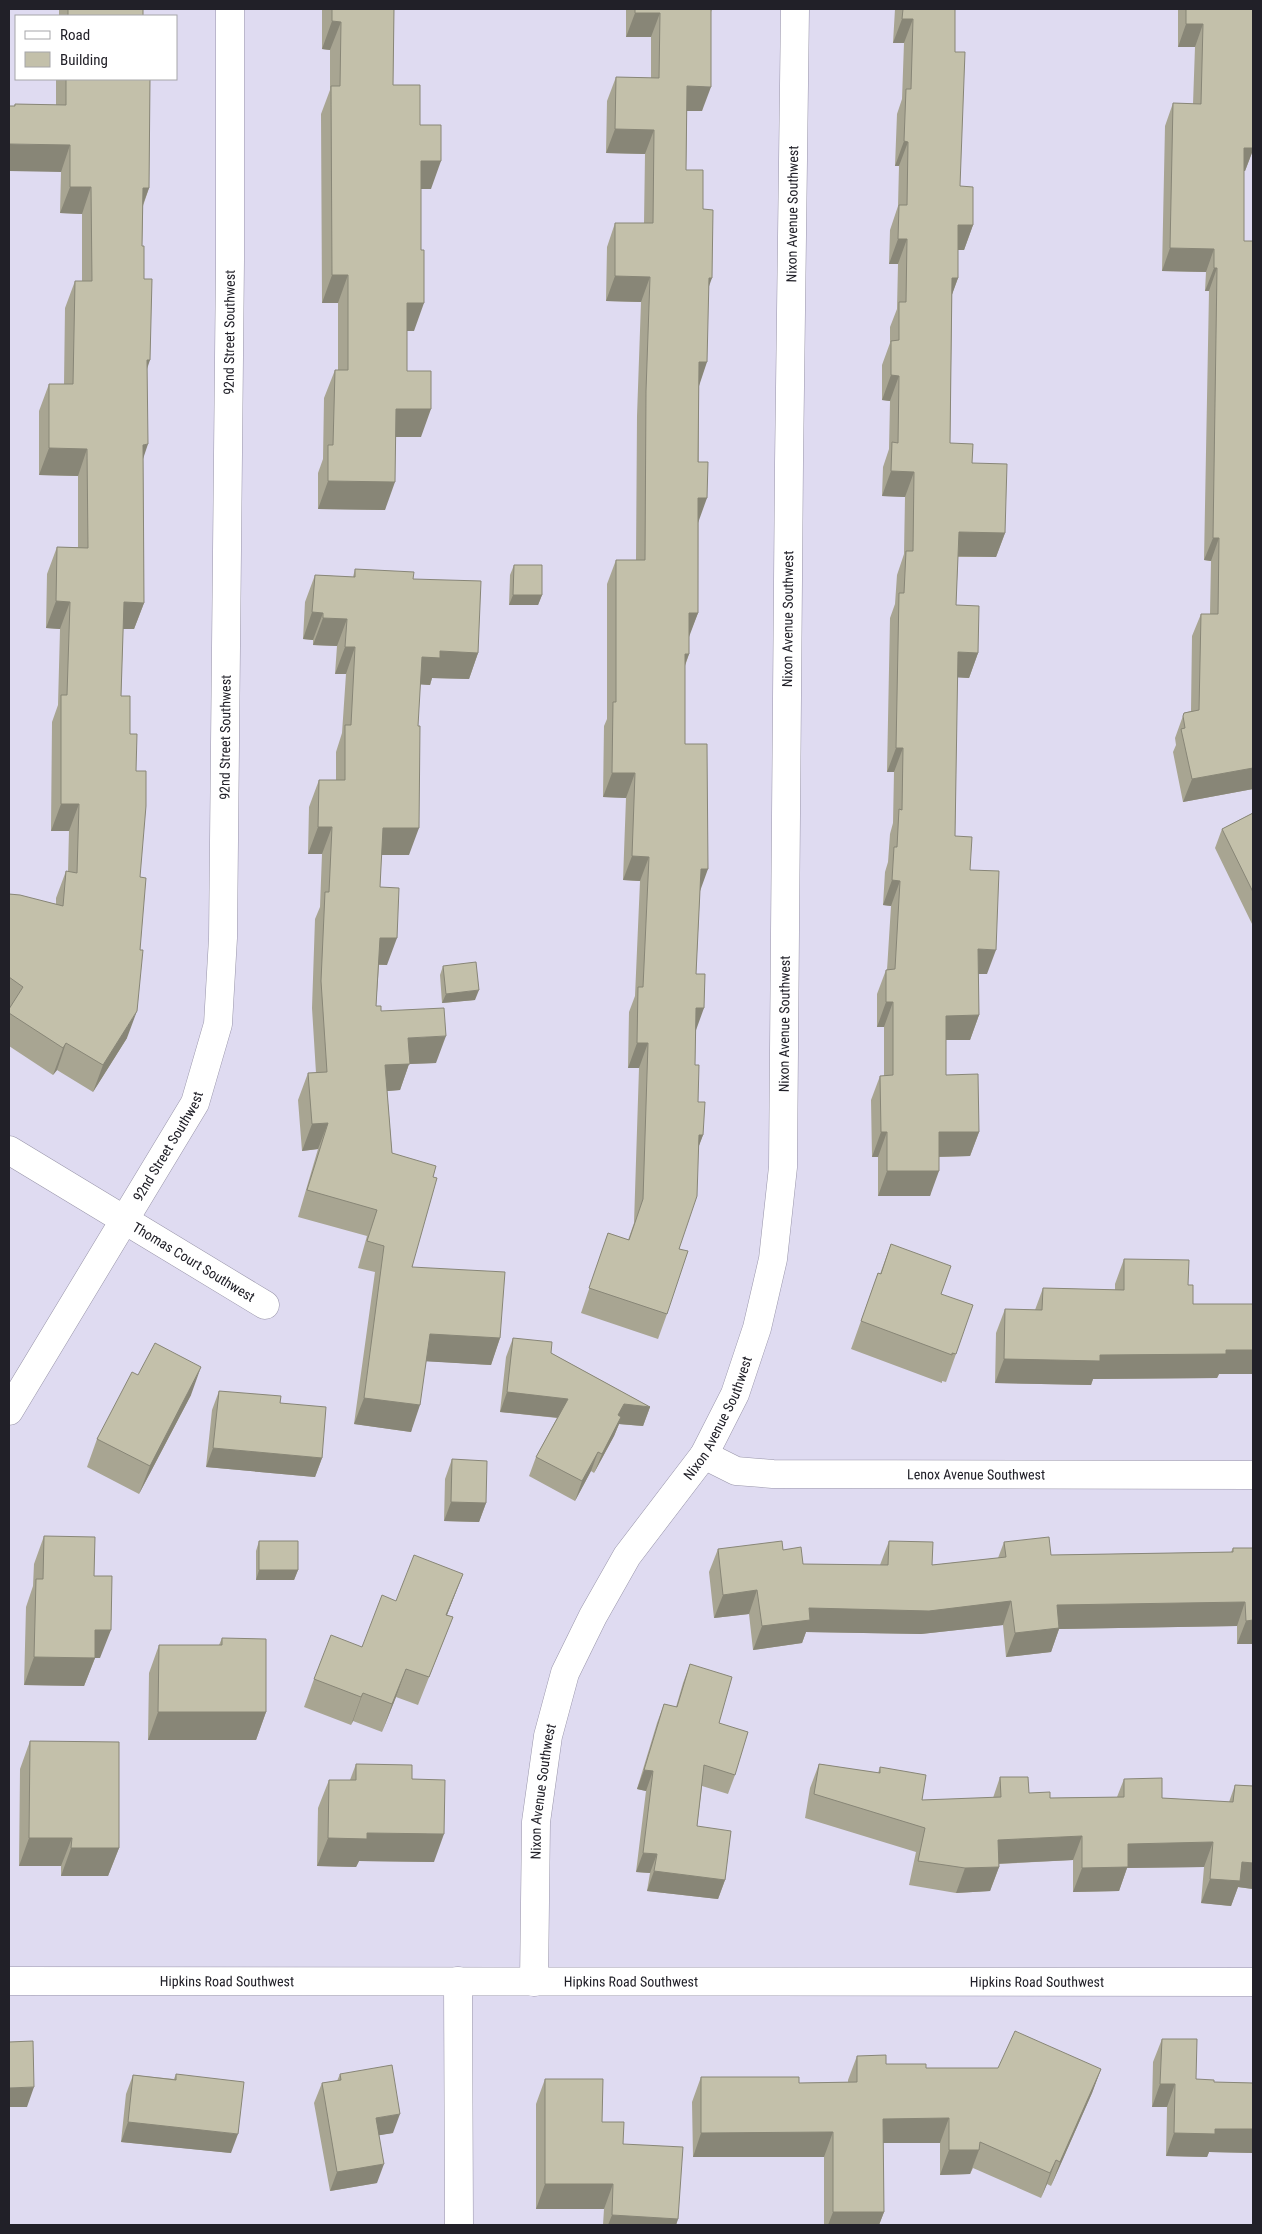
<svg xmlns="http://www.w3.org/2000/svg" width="1262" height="2234" font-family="'Roboto Condensed',sans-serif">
<rect width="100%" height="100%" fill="#dfdbf1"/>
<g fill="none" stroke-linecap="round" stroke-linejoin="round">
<g stroke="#9894a9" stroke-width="29">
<g id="minor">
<path id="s1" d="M9,1150L265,1305"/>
<path id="s2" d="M9,1411L195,1103L218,1024L223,938L230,260V9"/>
<path id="s3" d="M704,1455L736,1471L773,1474L1253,1475"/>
<path d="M458,1981L459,2225"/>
<path id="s4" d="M534,1982L536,1822L548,1736L565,1673L593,1616L627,1556L704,1455L735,1394L757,1328L773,1259L783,1167L789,463L795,9"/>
</g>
</g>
<g stroke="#9894a9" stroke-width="29">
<g id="tertiary">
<path id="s5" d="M9,1981L1253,1982"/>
</g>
</g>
<use href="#minor" stroke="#fff" stroke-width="28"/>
<use href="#tertiary" stroke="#fff" stroke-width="28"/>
</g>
<path fill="#a8a592" d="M59,9H143V16H59Z
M322,9H394L393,85L420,125L431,189H421L414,331H407V371L421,437H396L385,510L318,509V473L323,459L324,398L335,370H338V303H322L321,114L330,90V50L322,49Z
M626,9H712L711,12L702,111H687L686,170L703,209L709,287L699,386L698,613L689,635V654L685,666V744L700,891L696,974L695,1065L698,1102L703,1135L698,1148L667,1314L658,1339L581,1313L608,1233L628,1240L634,1223L639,1068H628L629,1012L635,996L640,881L623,880L626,798L603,797L604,726L607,719V584L616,560H636L637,416L641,302L606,301L607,247L615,223H644L645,154L606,153L607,101L616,77L651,78V37H626Z
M895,9H955V52L960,186L973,225L964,250H958V278L952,294L950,443L972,463L1005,533L996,557H958L956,605L978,653L969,678L957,677L955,836L970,870L987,974H978L979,1015L970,1040H946V1075L979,1132L970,1156L939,1157L930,1196H878V1157H872L871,1100L880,1076H884V1027H877V994L886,970H887L891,906L883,905L885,872L888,862L890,834L893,823L894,772H887L890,618L895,604L897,575L904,554L905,497L882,496L883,467L889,449L890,401L882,400V365L890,343V327L897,309L898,264H889L890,230L898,206L899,166H895L897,114L902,99L904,43H893Z
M1178,9H1253V150L1245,171H1244V241H1253V789L1183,802L1173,752L1176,745L1175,738L1184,713L1191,711L1192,636L1201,614H1210L1211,561L1204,560L1209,291H1205L1206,272L1162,271L1165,126L1173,103L1193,104L1195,47H1178Z
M56,79H150L149,188L143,206L142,246L147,368L143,459L144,603L134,629H123L121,696L127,1038L93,1092L57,1070L53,1075L9,1046V894L56,904V898L66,871L68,872L69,831H51L52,722L58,705L60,629L46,628L47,574L57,547H78V476L39,475V411L49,384H64L65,308L75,281H82V214L60,213L61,172L14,106L15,104L56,105Z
M514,565L542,595L538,605H509L510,575Z
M355,569L413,579L478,653L469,679L432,678L430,685L420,684L409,855H381L380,887L387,965H379L376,1006L436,1063L409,1064L400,1090L387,1091L392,1153L433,1177L412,1267L500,1338L491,1365L426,1361L411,1432L354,1424L375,1272L358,1268L367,1236L298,1217L318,1149L302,1151L298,1100L308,1073H316L312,1008L315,919L320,907L322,854H308L309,807L319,780H336V752L342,733L346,674H335L337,646L313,645V640L303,639L305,602L315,575L353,577Z
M1253,813V926L1215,848L1222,829Z
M443,966L475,1000L442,1003L440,975Z
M891,1244L941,1294L956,1354L946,1382L942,1381V1383L851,1349L878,1273L880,1274Z
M1124,1259L1188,1285L1193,1304H1253V1374H1219L1217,1378L1093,1379L1091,1385L995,1383L996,1333L1005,1309L1035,1310L1043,1288L1115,1290V1284Z
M513,1338L551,1353L650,1407L643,1426L619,1424L614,1436L594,1473L591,1471L575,1501L529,1476L536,1457L557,1418L500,1412L506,1357Z
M138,1375L191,1395L139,1494L87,1467L97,1439Z
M219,1391L280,1403L322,1458L315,1477L206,1467L212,1410Z
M452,1459L486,1503L479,1522L444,1521L445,1479Z
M44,1536L94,1576L100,1658H95L84,1686L24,1685L26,1607L33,1586L34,1564Z
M259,1541L298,1570L294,1580H256V1551Z
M889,1541L932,1565L998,1558L1004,1542L1051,1555L1231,1552L1233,1548H1253V1644H1237V1626L1059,1629L1051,1652L1006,1657L1003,1625L921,1634L806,1632L802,1643L753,1650L749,1614L714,1618L709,1572L718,1549L783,1550L803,1564L880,1565Z
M463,1574L447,1615L453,1617L418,1705L396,1697L382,1732L353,1721L351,1725L304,1707L314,1679L362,1647L396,1601Z
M222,1638L266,1712L256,1740H148L149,1673L159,1645H219Z
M690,1664L719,1723L735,1775L728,1794L702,1786L697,1826L725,1880L718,1899L647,1891L650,1873L636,1872L646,1791L637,1789L657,1723L664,1704L676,1707L683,1683Z
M30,1741L119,1848L108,1876H61V1866H19L20,1769Z
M356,1764L412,1779L434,1862L359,1861L356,1867L317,1866L318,1808L329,1780H350Z
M819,1764L878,1773L880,1767L922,1800L993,1798L1000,1777L1029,1793L1050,1798L1117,1797L1124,1779L1162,1798L1229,1802L1235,1785L1253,1786V1889L1238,1887L1231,1906L1201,1903L1204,1867L1127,1868L1119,1891L1073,1892V1860L999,1864V1867L990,1891L956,1893L909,1885L916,1852L805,1818L810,1788Z
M1162,2039L1196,2079L1214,2082L1253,2083V2153L1209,2152L1207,2157L1166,2156L1167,2107H1152L1153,2062Z
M857,2056L886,2064L926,2068L1101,2069L1092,2093L1051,2186L1047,2184L1041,2198L973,2168L970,2174L940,2175V2143H883L884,2212L879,2225H824V2157H693L692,2102L701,2077L799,2083L848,2082V2080Z
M176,2074L231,2153L121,2142L126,2094L133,2075L174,2079Z
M340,2074L393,2133L379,2135L377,2183L330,2191L314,2103L322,2083L337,2081Z
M545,2079L602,2122L623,2144L678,2219L676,2225H603L604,2209H536V2104Z"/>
<path fill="#888677" d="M635,13H660L651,37H626Z
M902,19H913L904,43H893Z
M332,21L341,22L330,50L322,49Z
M1186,24H1203L1195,47H1178Z
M687,86L711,87L702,111H679Z
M615,129L654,130L645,154L606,153Z
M1253,129V150L1245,171L1236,170L1244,148Z
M904,141L908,142L899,166H895Z
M9,144L70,145L61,172L9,171Z
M421,161H441L431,189H411Z
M70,187H91L82,214L60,213Z
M143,188H149L139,215Z
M958,225H973L964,250H949Z
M898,239H907L898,264H889Z
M1170,248L1214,249L1206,272L1162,271Z
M1214,268H1217L1209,291H1205Z
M332,275H348L338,303H322Z
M615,276L650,277L641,302L606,301Z
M709,278H712L703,303Z
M952,278H958L949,303Z
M407,303H424L414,331H396Z
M147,360H150L141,387Z
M699,362H707L699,386Z
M891,375L899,376L890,401L882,400Z
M396,409H431L421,437H386Z
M148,444L139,471L143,445Z
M49,448L87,449L78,476L39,475Z
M891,471L914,472L905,497L882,496Z
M328,481L395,482L385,510L318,509Z
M698,498H707L698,523Z
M959,532L1005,533L996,557L950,556Z
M1213,538H1219L1211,561L1204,560Z
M513,595H542L538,605H509Z
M56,601L70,602L60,629L46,628Z
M124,602L144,603L134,629H114Z
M312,612L323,613L313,640L303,639Z
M689,613H698L689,637Z
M323,618L347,619L337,646L313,645Z
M345,647H355L346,674H335Z
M440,651L478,653L469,679L432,678L430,685L412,684L422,657Z
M958,652L978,653L969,678L949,677Z
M685,654H689L680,678Z
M896,748H903L894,772H887Z
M1253,768V789L1183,802L1192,779Z
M612,773H635L626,798L603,797Z
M61,804H79L69,831H51Z
M318,827H332L322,854H308Z
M383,828H419L409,855H373Z
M632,856L649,857L640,881L623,880Z
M701,869H708L699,894Z
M892,880L900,881L891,906L883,905Z
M380,938H397L387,965L370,964Z
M978,949L996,950L987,974H969Z
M479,990L475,1000L442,1003L446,994Z
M886,1002H893L884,1027H877Z
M696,1008H704L695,1033Z
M137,1011L127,1038L93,1092L103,1065Z
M979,1015L970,1040H937L946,1016Z
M446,1036L436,1063L409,1064L400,1090L376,1092L385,1065L408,1038Z
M66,1043L57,1070L53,1075L63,1048Z
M637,1043H648L639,1068H628Z
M328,1123L318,1149L302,1151L312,1124Z
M881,1132H887L878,1157H872Z
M939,1132H979L970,1156L930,1157Z
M699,1135H703L694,1159Z
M887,1171H939L930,1196H878Z
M430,1334L500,1338L491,1365L421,1361Z
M1226,1350H1253V1374H1219L1217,1378L1093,1379L1091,1385L995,1383L1004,1359Z
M201,1367L191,1395L139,1494L150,1466Z
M507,1392L568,1399L561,1418L500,1412Z
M364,1398L420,1405L411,1432L354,1424Z
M624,1404L650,1407L643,1426L619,1424L614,1436L594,1473L602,1454L618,1415Z
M213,1448L322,1458L315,1477L206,1467Z
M598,1452L591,1471L575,1501L582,1481Z
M451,1502L486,1503L479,1522L444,1521Z
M259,1570H298L294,1580H256Z
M463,1574L452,1602L436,1643L446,1615Z
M757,1590L749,1614L714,1618L723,1595Z
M1011,1601L1003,1625L921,1634L806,1632L802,1643L753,1650L762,1626L809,1608Z
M1245,1602L1237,1626L1059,1629L1051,1652L1006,1657L1015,1633L1057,1605Z
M1253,1620V1644H1237L1246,1621Z
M95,1630H111L100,1658H85Z
M34,1657L95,1658L84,1686L24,1685Z
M406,1669L396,1697L382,1732L392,1704Z
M363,1693L353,1721L351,1725L361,1697Z
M158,1712H266L256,1740H148Z
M644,1770L653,1771L646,1791L637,1789Z
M367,1833L444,1834L434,1862L359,1861L356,1867L317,1866L328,1838Z
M1082,1836L1073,1860L990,1864L998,1840Z
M29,1838H72L61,1866H19Z
M1213,1842L1204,1867L1127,1868L1119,1891L1073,1892L1082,1868L1128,1844Z
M71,1848H119L108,1876H61Z
M643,1853L657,1854L650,1873L636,1872Z
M1242,1862L1253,1863V1889L1238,1887L1231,1906L1201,1903L1210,1879Z
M999,1867L990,1891L956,1893L965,1868Z
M654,1871L725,1880L718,1899L647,1891Z
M1101,2069L1092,2093L1051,2186L1060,2162Z
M1160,2084H1175L1167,2107H1152Z
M34,2087L27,2107H9V2088Z
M400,2114L393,2133L369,2137L376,2118Z
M949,2118L940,2143H874L883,2119Z
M128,2122L238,2134L231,2153L121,2142Z
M1215,2129H1253V2153L1209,2152L1207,2157L1166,2156L1174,2133Z
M833,2132L824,2157H693L701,2133Z
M949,2150H979L970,2174L940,2175Z
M1056,2160L1047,2184L1041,2198L1050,2173Z
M384,2164L377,2183L330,2191L337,2172Z
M545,2184H613L604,2209H536Z
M833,2212H884L879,2225H828Z
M612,2215L678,2219L676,2225H608Z"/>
<path fill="#c3c0aa" stroke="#888677" d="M68,9H143V16H68Z
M332,9H394L393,85H420V125H441V161H421V250H424V303H407V371H431V409H396L395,482L328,481V445H333L335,370H348V275H332L331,86H340L341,22L332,21Z
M635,9H711V87L687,86L686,170H703V209L713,210L712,278H709L707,362H699L698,462H708L707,498H698V613H689V654H685V744H707L708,869H701L696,974H705L704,1008H696L695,1065H699L698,1102H705L703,1135H699L697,1196L679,1249L688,1251L667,1314L589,1288L608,1233L629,1240L643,1199L648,1043H637L638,987H643L649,857L632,856L635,773H612L613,702H616V560H645L646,391L650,277L615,276V223H653L654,130L615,129L616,77L659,78L660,13H635Z
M903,9H955V52H965L960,186L973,187V225H958V278H952L950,443L973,444L972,463L1007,464L1005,533L959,532L956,605L979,606L978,653L958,652L955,836L972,837L970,870L999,871L996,950L978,949L979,1015L946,1016V1075L978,1074L979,1132H939V1171H887V1132H881L880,1076L893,1075V1002H886V970L895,969L900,881L892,880L894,847H897L899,809L902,810L903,748H896L899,593H904L906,551H913L914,472L891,471L892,442L898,443L899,376L891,375V341L899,340V302H906L907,239H898L899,205H907L908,142L904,141L906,89H911L913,19H902Z
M1186,9H1253V148H1244V241H1253V768L1192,779L1181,729L1185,728L1183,716L1184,713L1199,710L1201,614H1218L1219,538H1213L1217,268H1214V249L1170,248L1173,103L1201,104L1203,24H1186Z
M66,79H150L149,188H143L142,246H144V279H152L150,360H147L148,444L143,445L144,603L124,602L121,696H130V734H137L136,771H146V806L140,877L146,878L140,950H143L137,1011L103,1065L66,1043L63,1048L9,1013V1009L23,987L9,977V894L20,895L63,906L66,871L77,873L79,804H61V695H67L70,602L56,601L57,547L88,548L87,449L49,448V384H73L75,281H92L91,187H70V145L9,144V106H15V104L66,105Z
M514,565H542V595H513Z
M355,569L414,572L413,579L481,581L478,653L440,651V658L422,657L418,726H420L419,828H383L380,887L399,888L397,938H380L376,1006H381V1011L444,1008L446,1036L408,1038L410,1064L385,1065L392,1153L436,1166L433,1177L437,1178L412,1267L505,1272L500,1338L430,1334L420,1405L364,1398L384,1246L367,1241L377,1210L307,1190L328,1123L312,1124L308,1073L327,1072L321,981L325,892H329L332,827H318L319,780H345V725H351L355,647H345L347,619L323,618V613L312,612L315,575L355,577Z
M1253,813V892L1222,829Z
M476,962L479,990L446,994L443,966Z
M891,1244L951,1266L941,1294L973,1305L956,1354L952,1353V1355L861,1321L878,1273L881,1274Z
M1124,1259L1189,1260L1188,1285H1193V1304H1253V1350H1226V1354L1100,1355V1361L1004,1359L1005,1309L1042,1310L1043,1288L1124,1290Z
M513,1338L552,1342L551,1353L650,1407L624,1404L618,1415L621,1417L602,1454L598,1452L582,1481L536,1457L568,1399L507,1392Z
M155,1343L201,1367L150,1466L97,1439L132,1372L138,1375Z
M219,1391L281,1396L280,1403L326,1407L322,1458L213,1448Z
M452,1459L487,1461L486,1503L451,1502Z
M44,1536L95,1537L94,1576H112L111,1630H95V1658L34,1657L36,1579H43Z
M1049,1537L1051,1555L1233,1552V1548H1253V1620L1246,1621L1245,1602L1057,1605L1059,1628L1015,1633L1011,1601L929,1611L809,1608L810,1620L762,1626L757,1590L723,1595L718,1549L782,1541L783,1550L801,1547L803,1564L888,1565L889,1541L933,1542L932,1565L1006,1557L1004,1542Z
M259,1541H298V1570H259Z
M414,1555L463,1574L446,1615L453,1617L429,1677L406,1669L392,1704L363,1693L361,1697L314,1679L331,1635L362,1647L382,1595L396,1601Z
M222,1638L266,1639V1712H158L159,1645H222Z
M690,1664L732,1677L719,1723L748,1732L735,1775L704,1765L697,1826L731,1831L725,1880L654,1871L657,1854L643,1853L653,1771L644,1770L664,1704L677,1707Z
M30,1741L119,1742V1848H71L72,1838H29Z
M356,1764L412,1765V1779L445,1780L444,1834L367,1833V1839L328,1838L329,1780H356Z
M819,1764L880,1773V1767L926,1775L922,1800L1001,1797L1000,1777H1028L1029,1793L1050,1792V1798L1124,1797V1779L1162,1778V1798L1233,1802L1235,1785L1253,1786V1863L1242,1862L1240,1881L1210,1879L1213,1842L1128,1844V1867L1082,1868V1836L998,1840L999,1867L965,1868L918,1861L925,1828L814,1794Z
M1015,2031L1101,2069L1060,2162L1056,2160L1050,2173L980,2142L979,2150H949V2118L883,2119L884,2212H833V2132L701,2133V2077H799V2083L857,2082V2056L886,2055V2064H926V2068H998Z
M1162,2039H1197L1196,2079L1214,2080V2082L1253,2083V2129H1215V2134L1174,2133L1175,2084H1160Z
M33,2041L34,2087L9,2088V2042Z
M392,2065L400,2114L376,2118L384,2164L337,2172L322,2083L341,2080L340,2074Z
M176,2074L244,2082L238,2134L128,2122L133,2075L176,2080Z
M545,2079H603L602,2122H624L623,2144L683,2147L678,2219L612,2215L613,2184H545Z"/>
<g text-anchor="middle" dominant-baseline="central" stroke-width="4" stroke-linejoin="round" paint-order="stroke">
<g font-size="14" fill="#212028" stroke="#fff">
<text stroke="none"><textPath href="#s4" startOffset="1826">Nixon Avenue Southwest</textPath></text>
<text stroke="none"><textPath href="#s2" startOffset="1134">92nd Street Southwest</textPath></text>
<text stroke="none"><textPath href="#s4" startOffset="1421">Nixon Avenue Southwest</textPath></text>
<text stroke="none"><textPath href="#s2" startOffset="729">92nd Street Southwest</textPath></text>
<text stroke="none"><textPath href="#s4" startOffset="1016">Nixon Avenue Southwest</textPath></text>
<text stroke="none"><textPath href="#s2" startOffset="309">92nd Street Southwest</textPath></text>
<text stroke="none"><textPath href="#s1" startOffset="216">Thomas Court Southwest</textPath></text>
<text stroke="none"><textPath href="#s4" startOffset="611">Nixon Avenue Southwest</textPath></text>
<text stroke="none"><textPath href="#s3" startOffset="276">Lenox Avenue Southwest</textPath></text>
<text stroke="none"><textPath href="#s4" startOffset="191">Nixon Avenue Southwest</textPath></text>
<text stroke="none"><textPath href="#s5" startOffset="218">Hipkins Road Southwest</textPath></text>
<text stroke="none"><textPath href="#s5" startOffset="622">Hipkins Road Southwest</textPath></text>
<text stroke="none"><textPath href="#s5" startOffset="1028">Hipkins Road Southwest</textPath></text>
</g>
</g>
<rect width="1262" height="2234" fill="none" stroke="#212028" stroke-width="20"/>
<rect x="15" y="15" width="162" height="65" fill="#ffffff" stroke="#a6a6a9"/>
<rect x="25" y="31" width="25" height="8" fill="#ffffff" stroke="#a6a6a9"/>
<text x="60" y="40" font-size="15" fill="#212028">Road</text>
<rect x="25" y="52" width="25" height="15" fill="#c3c0aa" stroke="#a6a6a9"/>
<text x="60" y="65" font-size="15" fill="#212028">Building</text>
</svg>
